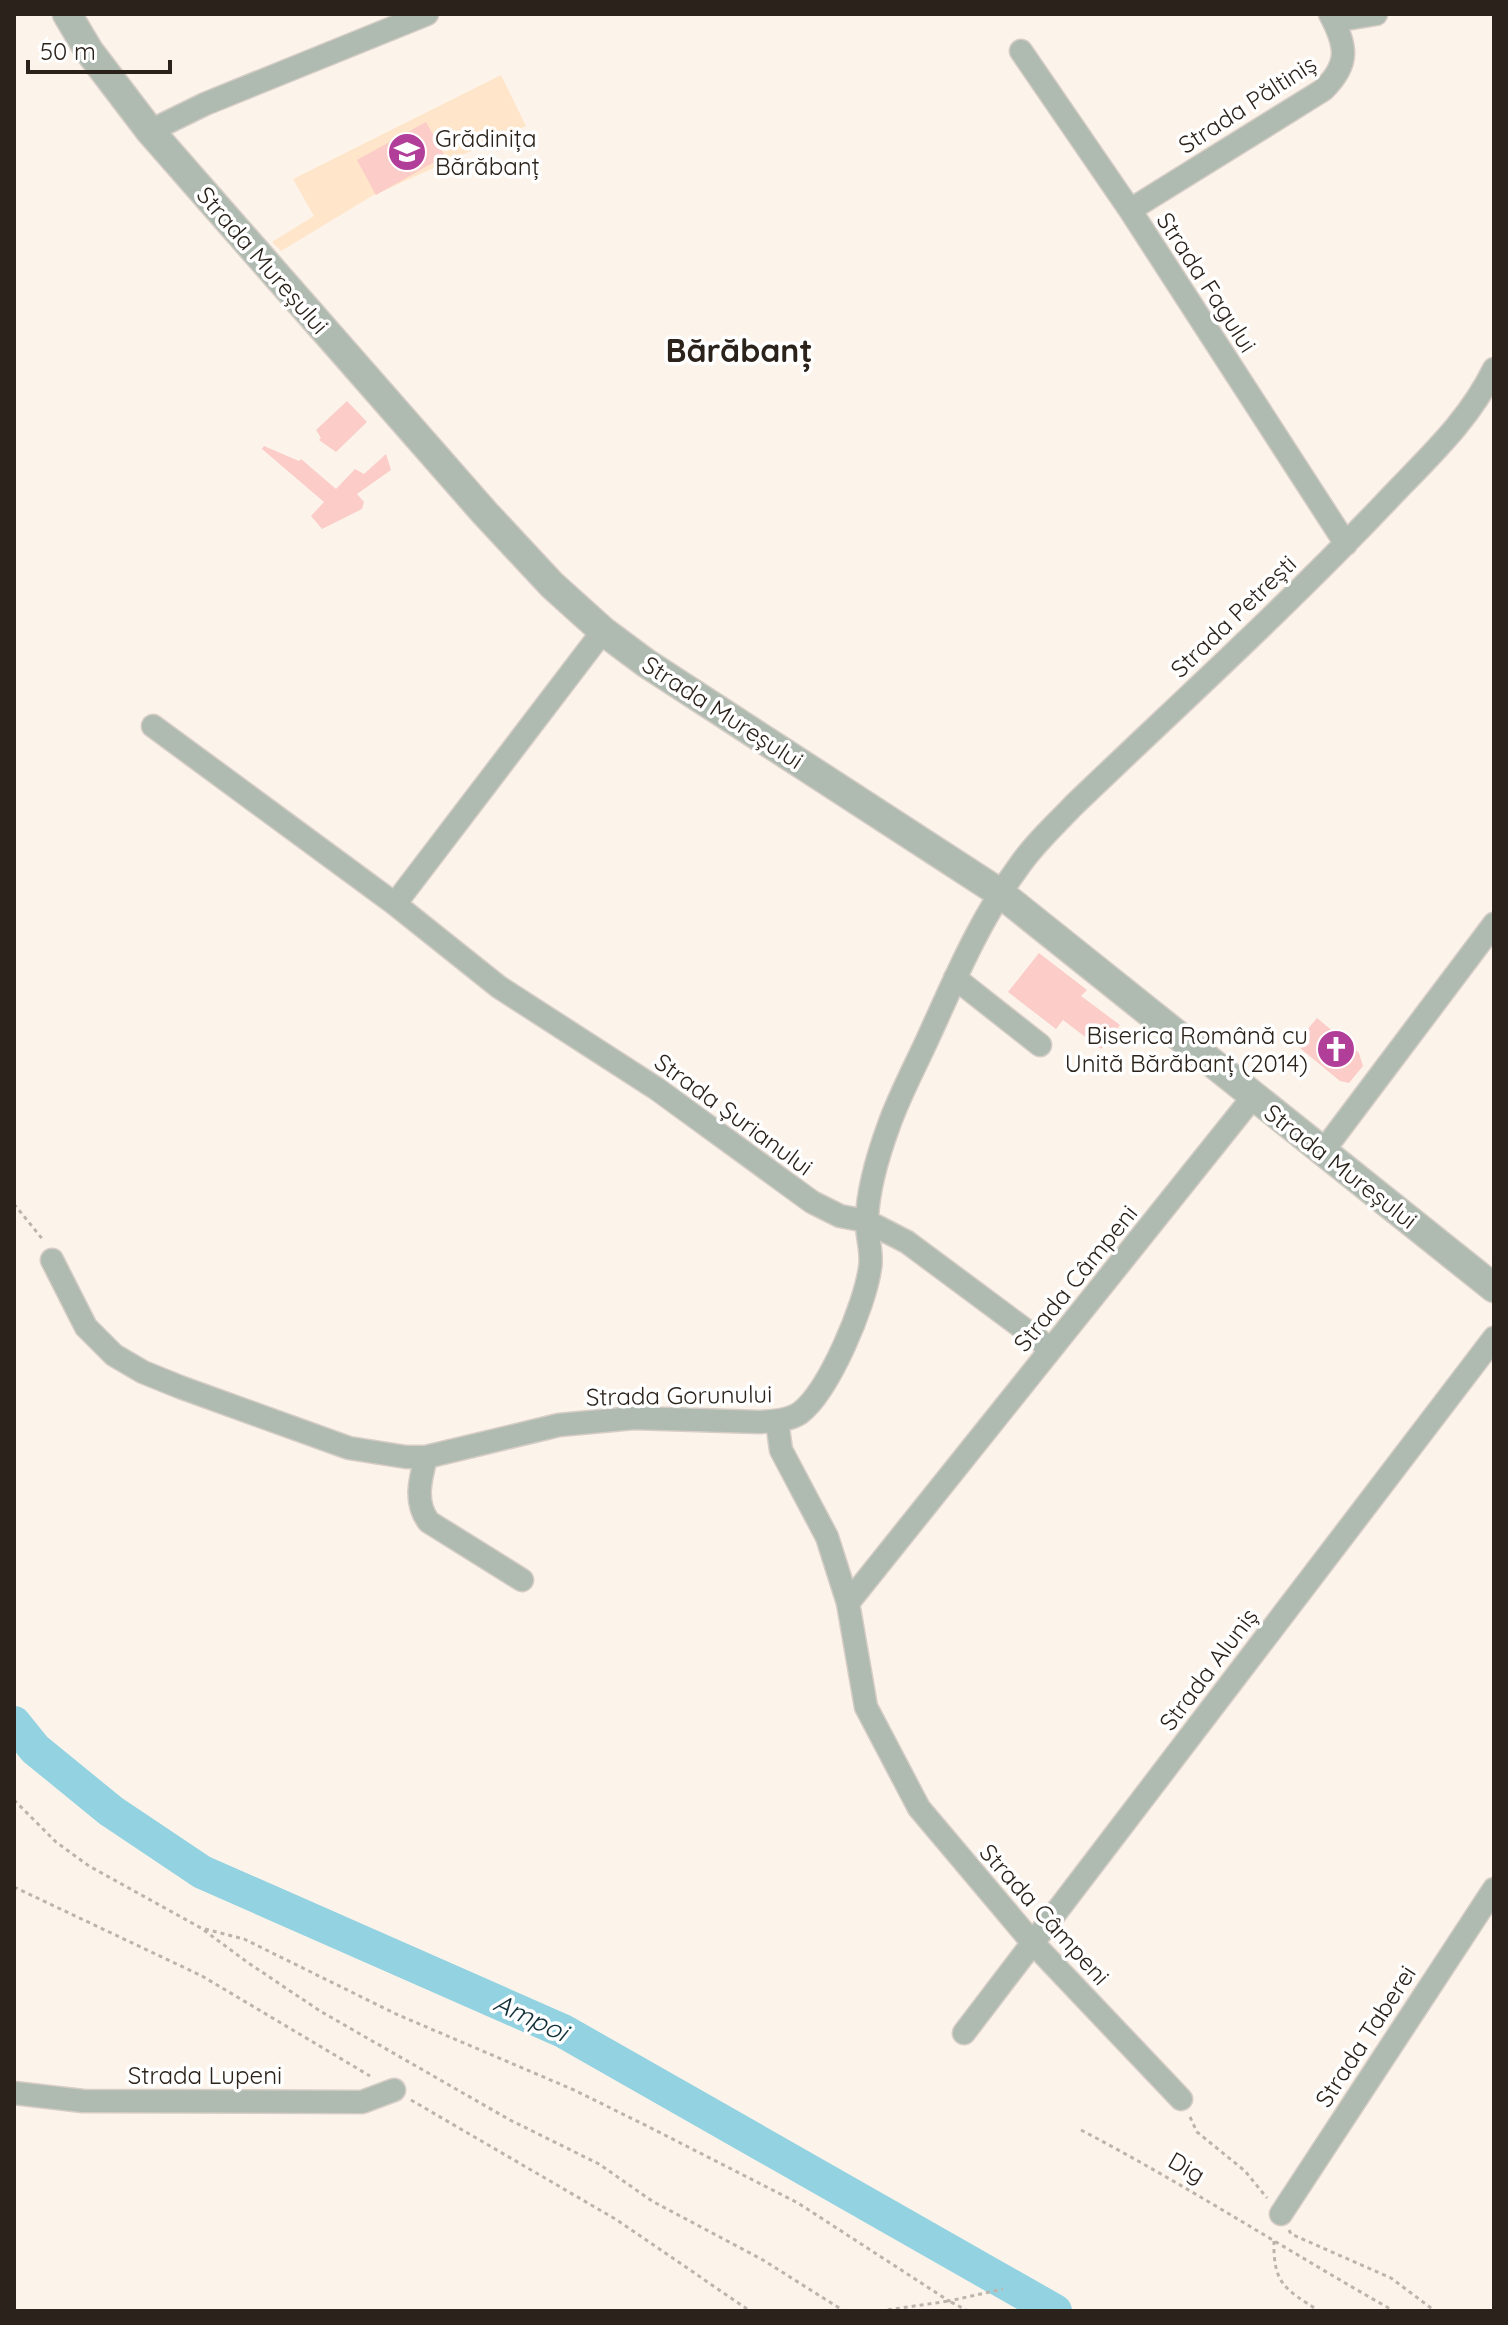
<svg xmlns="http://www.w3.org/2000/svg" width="1508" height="2325" font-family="Quicksand,sans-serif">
<rect width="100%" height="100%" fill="#fcf4eb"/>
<path fill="#ffe5c9" d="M501,75L526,126L372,196L281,251L272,242L314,216L293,179Z"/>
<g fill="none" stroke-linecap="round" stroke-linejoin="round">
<path stroke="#93d2e1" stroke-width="34" d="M14,1723L35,1749L111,1811L202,1872L563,2031L1055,2311"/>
</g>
<path fill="#fbccc8" d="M426,122L445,156L376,195L357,160Z
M347,401L367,422L336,452L319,440L321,438L316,430Z
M264,446L299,461L301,459L336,489L355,469L364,474L386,454L391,470L357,494L364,502L362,509L322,529L311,516L324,502L262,449Z
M1039,953L1087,990L1081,996L1120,1025L1101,1049L1063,1020L1056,1029L1008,992Z
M1317,1018L1359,1053L1363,1066L1349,1083L1340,1081L1295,1044Z"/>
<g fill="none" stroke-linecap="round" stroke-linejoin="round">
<g stroke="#d6cec6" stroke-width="25">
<path id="minor" d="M1334,21L1376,14
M1021,51L1130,210L1346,544
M150,131L205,104L427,14
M1130,210L1323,90C1350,64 1347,46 1330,14
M153,726L395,904L499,987L657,1089L812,1202L840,1216L866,1221L907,1242L1051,1349
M395,904L603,631
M955,978L1040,1045
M1324,1150L1494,924
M52,1260L86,1327L114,1355L143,1372L180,1387L349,1448L406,1457H426L559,1425L634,1418L759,1422C772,1421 788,1421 800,1413C829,1391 865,1305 870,1268C873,1252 866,1235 867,1219C868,1187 878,1155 889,1125C900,1094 916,1065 929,1036C955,979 980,919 1017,869C1033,845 1054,826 1074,805C1177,706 1284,609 1383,505C1423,462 1468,423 1494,369
M777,1421L781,1450L827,1537L848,1603L866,1707L919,1808L1032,1942L1181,2099
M426,1457C420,1480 414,1503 429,1522L522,1580
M848,1603L1253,1097
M964,2033L1494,1338
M14,2093L83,2101L362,2102L394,2090
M1281,2214L1494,1889"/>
</g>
<g stroke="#d6cec6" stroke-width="31">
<path id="tertiary" d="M67,14L89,51L150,131L484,512L552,585L603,631L646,663L1000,893L1494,1288"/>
</g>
<path stroke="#bdb5ac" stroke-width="3" stroke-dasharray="4 4" stroke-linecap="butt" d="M14,1204L44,1241
M14,1800L56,1842L89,1866L201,1928L247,1962L320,2011L510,2120L599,2164L652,2201L763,2260L844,2311
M14,1887L202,1976L370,2076
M205,1929L244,1939L396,2014L574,2090L649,2127L798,2203L949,2301L1003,2289
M411,2100L617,2220L750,2311
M1190,2117L1197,2132L1245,2171L1267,2198
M1081,2130C1188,2186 1289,2252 1394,2311
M1289,2230L1291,2234L1391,2278L1435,2311
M1274,2241C1273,2284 1285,2289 1319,2311
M880,2311L949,2301L968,2311"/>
<use href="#minor" stroke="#afbab1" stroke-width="22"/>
<use href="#tertiary" stroke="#afbab1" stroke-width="28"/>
</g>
<defs>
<g id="school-disc" transform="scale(2)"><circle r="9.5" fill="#b13f9a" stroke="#fff"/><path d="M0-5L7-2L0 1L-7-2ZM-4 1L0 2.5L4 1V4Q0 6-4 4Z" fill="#fff"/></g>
<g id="church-disc" transform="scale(2)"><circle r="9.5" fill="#b13f9a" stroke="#fff"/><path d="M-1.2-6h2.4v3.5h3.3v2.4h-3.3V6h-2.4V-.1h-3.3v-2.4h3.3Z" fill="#fff"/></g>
</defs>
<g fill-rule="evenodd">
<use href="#school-disc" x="407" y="152"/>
<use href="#church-disc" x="1336" y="1049"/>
</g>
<g text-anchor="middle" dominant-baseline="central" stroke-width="7" stroke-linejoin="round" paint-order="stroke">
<g font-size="24" fill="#2b231b" stroke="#fff">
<text transform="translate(1247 104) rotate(-33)">Strada Păltiniș</text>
<text transform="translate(263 260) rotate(49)">Strada Mureșului</text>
<text transform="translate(1207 282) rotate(57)">Strada Fagului</text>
<text transform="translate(1233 616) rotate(-44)">Strada Petrești</text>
<text transform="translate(723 712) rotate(33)">Strada Mureșului</text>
<text transform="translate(734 1114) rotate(36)">Strada Șurianului</text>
<text transform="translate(1341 1166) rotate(38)">Strada Mureșului</text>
<text transform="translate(1075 1278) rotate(-51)">Strada Câmpeni</text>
<text transform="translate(679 1395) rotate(-1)">Strada Gorunului</text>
<text transform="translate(1208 1669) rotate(-53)">Strada Aluniș</text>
<text transform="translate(1045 1914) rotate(48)">Strada Câmpeni</text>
<text transform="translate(1365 2036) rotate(-57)">Strada Taberei</text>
<text x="205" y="2075">Strada Lupeni</text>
<text transform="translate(1187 2167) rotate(30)">Dig</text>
</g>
<g font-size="24" fill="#2b231b" stroke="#fff" text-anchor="start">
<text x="435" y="138">Grădinița<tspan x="435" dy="28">Bărăbanț</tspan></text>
<text x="1308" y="1035" text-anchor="end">Biserica Română cu<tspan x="1308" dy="28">Unită Bărăbanț (2014)</tspan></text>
</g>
<g font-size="26" font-style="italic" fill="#102f37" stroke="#fff">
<text transform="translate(531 2017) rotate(25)">Ampoi</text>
</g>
<g font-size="32" font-weight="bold" fill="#2b231b" stroke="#fff">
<text x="739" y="350">Bărăbanț</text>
</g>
</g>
<rect width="1508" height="2325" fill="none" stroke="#2b231b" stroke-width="32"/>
<path d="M28 60v12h142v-12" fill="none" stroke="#2b231b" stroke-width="4"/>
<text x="40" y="60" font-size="24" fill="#2b231b" stroke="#ffffff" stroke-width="6" paint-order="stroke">50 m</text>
</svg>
